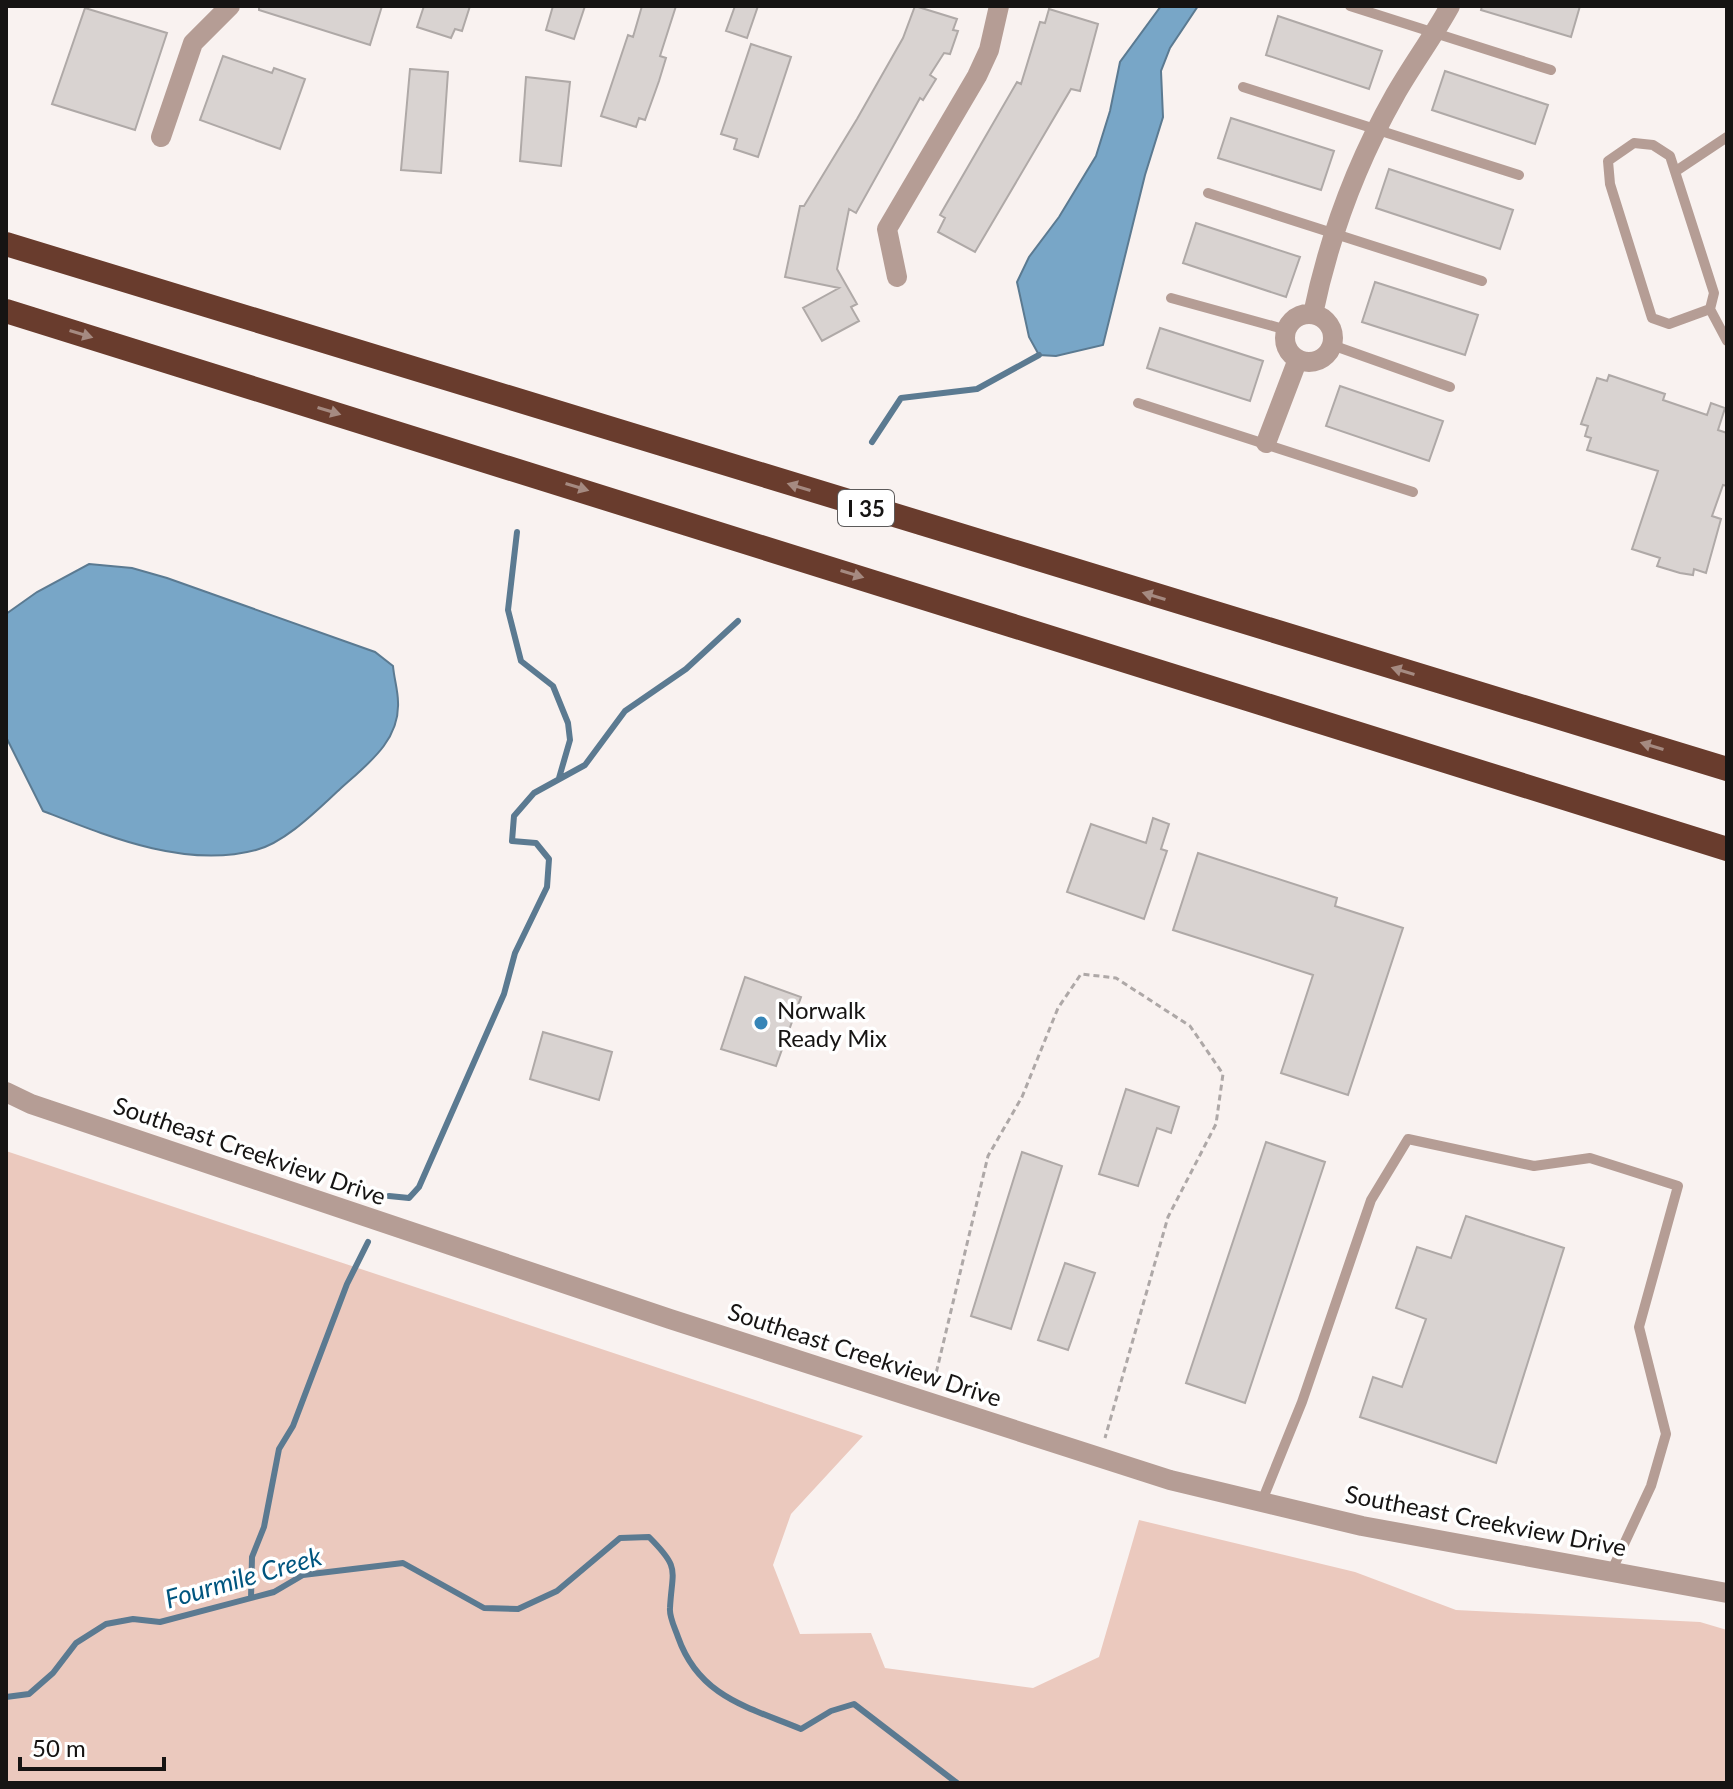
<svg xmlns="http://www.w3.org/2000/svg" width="1733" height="1789" font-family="Lato,sans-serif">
<rect width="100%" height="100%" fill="#f9f2f0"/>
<path fill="#ebc9be" d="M6,1151L863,1436L791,1514L773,1565L800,1634L871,1633L885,1668L1033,1688L1099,1657L1139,1520L1355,1572L1456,1610L1700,1622L1727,1630V1783H6Z"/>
<path fill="#78a6c7" stroke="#5b7a91" stroke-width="2" d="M1161,6H1198L1170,48L1161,71L1163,117L1145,175L1103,345L1056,356L1039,355L1029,337L1017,282L1029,257L1059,217L1096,156L1110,111L1120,62Z
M89,564L132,568L167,578L375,652L393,666C394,678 398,691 398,702C400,742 365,766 339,790C317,810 286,842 256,850C185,869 107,836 43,811L6,737V614L37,592Z"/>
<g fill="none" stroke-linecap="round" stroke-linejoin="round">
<path stroke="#5b7a91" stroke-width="6" d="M872,442L901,398L977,389L1039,355
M517,532L508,610L521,661L553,686L568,723L570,740L559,778
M389,1196L409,1198L419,1187L504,994L515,953L547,887L549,859L536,843L512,841L514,816L534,793L585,765L625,711L686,669L738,621
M251,1598L252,1557L264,1527L279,1449L293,1426L347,1284L368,1242
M6,1697L29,1694L53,1673L76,1643L106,1624L133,1619L160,1622L274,1592L303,1575L403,1563L484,1608L518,1609L557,1591L620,1538L649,1537C681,1569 672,1569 670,1608C669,1617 675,1628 678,1637C699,1697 748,1707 801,1729L831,1711L854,1704L957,1783"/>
</g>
<path fill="#d9d3d1" stroke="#afa9a7" stroke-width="2" d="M259,6H382L370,45L259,10Z
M424,6H470L462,31L455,29L451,38L417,27Z
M553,6H585L574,39L546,30Z
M642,6H676L660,56L666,58L659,81L645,120L639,118L636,127L601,116L628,35L633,37Z
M735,6H758L747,38L726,31Z
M915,6L957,19L953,30L958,31L950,54L944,53L930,75L936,79L923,100L920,98L856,213L849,209L837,269L857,304L851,307L859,321L822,341L803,308L839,288L785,277L800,206H804L857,119L903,38Z
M1482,6H1580L1571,37L1481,10Z
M85,8L167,33L135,130L52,104Z
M1049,9L1098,24L1080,91L1071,89L975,252L938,232L945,218L940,215L1017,82L1021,84L1040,22L1045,23Z
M1278,16L1382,51L1369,89L1266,55Z
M751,44L791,57L758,157L734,149L737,139L721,134Z
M223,56L272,73L274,68L305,79L280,149L200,120Z
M410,69L448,72L441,173L401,170Z
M1445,71L1548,105L1535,144L1432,110Z
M526,77L570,82L561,166L520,161Z
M1231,118L1334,151L1321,190L1218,158Z
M1389,169L1513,210L1500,249L1376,208Z
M1196,223L1300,257L1286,297L1183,263Z
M1375,282L1478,315L1465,355L1362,322Z
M1160,328L1263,361L1250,401L1147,368Z
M1609,375L1665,394L1663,400L1707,415L1711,403L1725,408L1718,430L1727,433V486L1723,485L1712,516L1721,519L1706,573L1694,569L1693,575L1680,573L1657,566L1660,558L1632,549L1658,471L1587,450L1591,438L1585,436L1588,426L1581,424L1597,378L1607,381Z
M1340,386L1443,421L1429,461L1326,426Z
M1153,818L1169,824L1161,849L1167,851L1144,919L1067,892L1091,824L1146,843Z
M1198,853L1337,898L1335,906L1403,928L1348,1095L1281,1073L1313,975L1173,930Z
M745,977L801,997L776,1066L721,1049Z
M543,1032L612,1052L599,1100L530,1079Z
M1126,1089L1179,1107L1171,1133L1157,1128L1138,1186L1099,1174Z
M1266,1142L1325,1162L1245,1403L1186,1383Z
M1022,1152L1062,1166L1011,1329L971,1316Z
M1466,1216L1564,1248L1496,1463L1360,1417L1373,1377L1402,1387L1426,1319L1396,1308L1417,1247L1451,1258Z
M1065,1263L1095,1273L1068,1350L1038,1340Z"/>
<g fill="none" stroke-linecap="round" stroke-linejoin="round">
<path stroke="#aea8a7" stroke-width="3" stroke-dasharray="6 4" stroke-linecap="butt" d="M934,1382L988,1156L1022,1097L1058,1008L1081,974L1116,978L1190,1026L1223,1074L1216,1124L1168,1217L1105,1438"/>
<path stroke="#b59d95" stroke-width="10" d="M1350,6L1551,70
M1243,87L1519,175
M1634,143L1653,145L1670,156L1714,293L1710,309L1669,324L1652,318L1610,184L1608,161Z
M1676,171L1727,137
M1208,193L1482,281
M1171,298L1287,330
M1710,309L1727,341
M1332,345L1450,387
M1138,403L1413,492
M1262,1501L1302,1402L1371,1200L1408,1139L1534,1166L1590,1158L1678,1186L1639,1327L1666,1434L1651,1486L1612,1570"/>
<path stroke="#b59d95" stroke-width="20" d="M161,137L193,43L230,6
M897,277L887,229L977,76L989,50L999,6
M1313,314C1329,237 1356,164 1395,95C1412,65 1433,37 1450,6
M1285 338a24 24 0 1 1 48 0a24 24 0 1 1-48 0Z
M1266,443L1298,359
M6,1092L31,1104L670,1319L1170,1480L1362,1526L1727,1593"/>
<path stroke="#693c2d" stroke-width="24" d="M6,244L1727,769
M6,311L1727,849"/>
</g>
<defs><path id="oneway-solid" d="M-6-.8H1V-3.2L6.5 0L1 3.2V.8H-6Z" transform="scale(2)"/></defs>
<g fill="#a58a81">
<use href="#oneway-solid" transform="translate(81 334) rotate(17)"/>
<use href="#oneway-solid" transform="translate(329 411) rotate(17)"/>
<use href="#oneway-solid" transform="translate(577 487) rotate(17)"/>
<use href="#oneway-solid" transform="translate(799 487) rotate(-163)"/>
<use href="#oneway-solid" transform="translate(852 574) rotate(17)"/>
<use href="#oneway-solid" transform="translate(1154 596) rotate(-163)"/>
<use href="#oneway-solid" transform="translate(1403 671) rotate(-163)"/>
<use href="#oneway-solid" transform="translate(1652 746) rotate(-163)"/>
</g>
<circle fill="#3785b7" stroke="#fff" stroke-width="3" cx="761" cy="1023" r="8"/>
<g text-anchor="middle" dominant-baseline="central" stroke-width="7" stroke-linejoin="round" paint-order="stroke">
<rect fill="#fff" stroke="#5c5a5a" stroke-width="2" x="838" y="490" width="56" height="36" rx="6"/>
<g font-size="22" font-weight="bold" fill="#161413">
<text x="866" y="508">I 35</text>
</g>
<g font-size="24" fill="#161413" stroke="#fff" text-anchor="start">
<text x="777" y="1009">Norwalk<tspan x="777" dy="28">Ready Mix</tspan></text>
</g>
<g font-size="24" fill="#161413" stroke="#fff">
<text transform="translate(250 1150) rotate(19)">Southeast Creekview Drive</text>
<text transform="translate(865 1354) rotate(18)">Southeast Creekview Drive</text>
<text transform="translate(1486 1520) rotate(11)">Southeast Creekview Drive</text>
</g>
<g font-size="26" font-style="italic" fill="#00557f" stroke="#fff">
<text transform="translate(243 1577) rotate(-16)">Fourmile Creek</text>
</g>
</g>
<rect width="1733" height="1789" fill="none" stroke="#161413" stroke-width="16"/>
<path d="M20 1757v12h144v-12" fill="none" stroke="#161413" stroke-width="4"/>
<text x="32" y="1757" font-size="24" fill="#161413" stroke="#ffffff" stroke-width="6" paint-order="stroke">50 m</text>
</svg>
